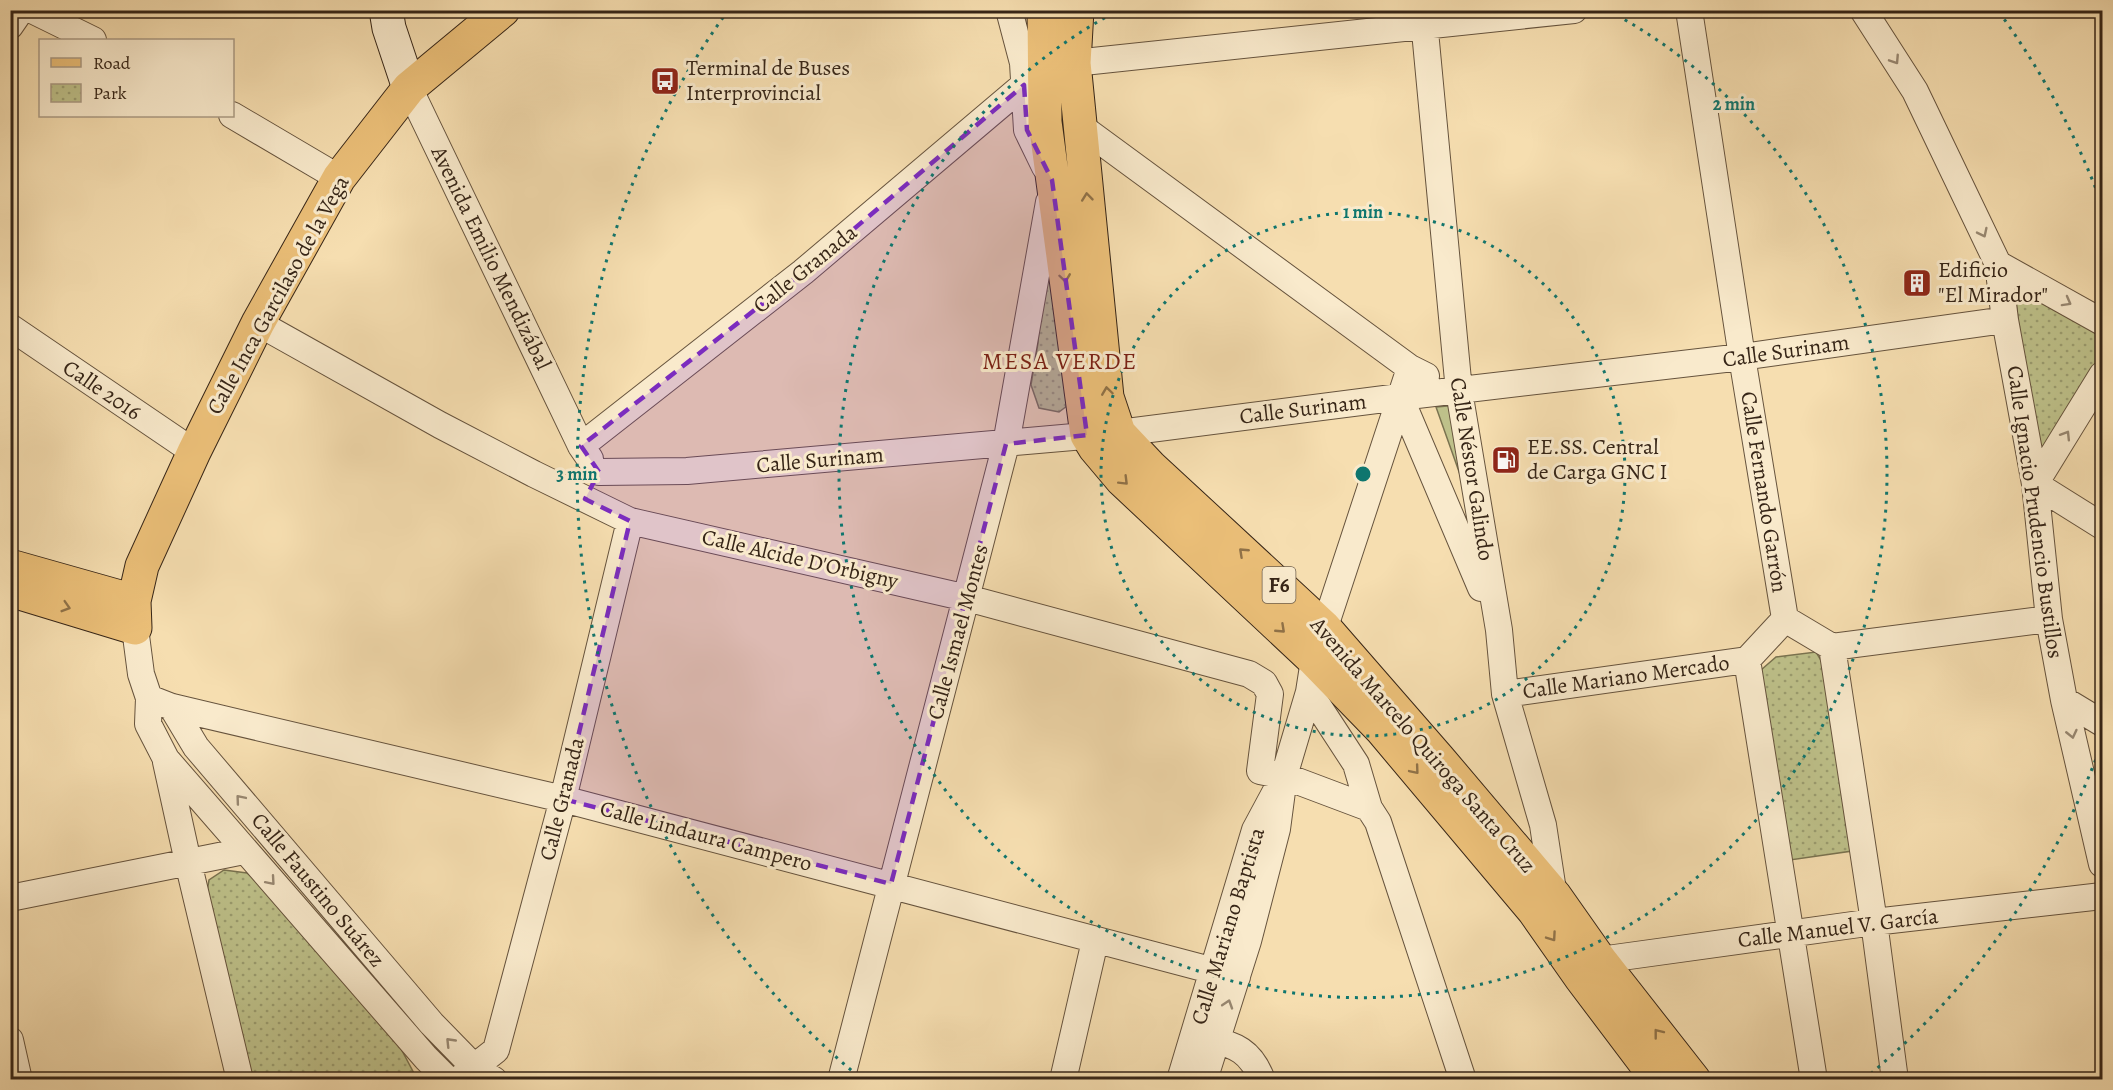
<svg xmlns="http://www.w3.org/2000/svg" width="2113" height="1090" font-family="Alegreya,serif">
<defs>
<pattern id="park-dots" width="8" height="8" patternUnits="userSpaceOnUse" patternTransform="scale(1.5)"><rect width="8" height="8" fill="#bec18a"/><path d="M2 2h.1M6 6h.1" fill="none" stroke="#9b9d70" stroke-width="1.8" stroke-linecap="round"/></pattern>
</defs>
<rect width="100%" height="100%" fill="#f6deb0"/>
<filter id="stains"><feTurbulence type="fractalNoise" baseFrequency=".00333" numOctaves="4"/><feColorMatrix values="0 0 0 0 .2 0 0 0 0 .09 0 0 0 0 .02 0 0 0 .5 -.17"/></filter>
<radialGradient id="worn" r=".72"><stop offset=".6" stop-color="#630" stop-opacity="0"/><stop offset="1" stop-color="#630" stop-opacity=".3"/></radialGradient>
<path fill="#bec18a" stroke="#7a7350" stroke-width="1.5" d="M1459,405L1468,497L1436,407Z"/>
<path fill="url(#park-dots)" stroke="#7a7350" stroke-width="1.5" d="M1045,238L1071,403L1059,412L1039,408L1031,385L1038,343Z
M2027,289L2102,330V355L2044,453L2033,450L2015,293Z
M1816,652L1822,662L1852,851L1790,860L1761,670L1776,657Z
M224,870L247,873L261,885L399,1045L417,1079H250L206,897L209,880Z"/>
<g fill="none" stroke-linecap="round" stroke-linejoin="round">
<g stroke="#66533d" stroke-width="28">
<path id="street" d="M32,10L93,40
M1009,10L1023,63L1027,130L1045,167
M1423,10L1459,391L1499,630L1505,694L1543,825L1554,897
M1689,10L1742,357L1785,619L1747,660L1814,1080
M1863,10L1915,91L1998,264L2005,320L2035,484L2049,619L2064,700L2102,864
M10,26L21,10
M1058,62L1074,63L1574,10
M409,88L581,446L590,459
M232,115L339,178
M1080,126L1410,368L1426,376
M1998,264L2102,322
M258,323L440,425L534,474L630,521L967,598L1249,674L1264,683L1270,694L1260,771L1284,776L1369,808L1378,822L1463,1080
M10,327L194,452
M2102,375L2035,484L2102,526
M1400,397L1481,588
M581,446L803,272L1024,85
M599,472L687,471L1119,433L1400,397L1742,357L2005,320
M1785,619L1832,647L1874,922L1895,1080
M135,628L141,674L149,698L148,724L166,759L426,1058L448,1080
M1832,647L2049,619
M1309,692L1356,764L1369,808
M1505,694L1747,660
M149,698L172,707L563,799L1237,977
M2064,700L2102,723
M172,707L196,747L432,1024L475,1068L494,1080
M166,762L188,862L240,1080
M10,898L244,851
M1589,970L1600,960L1874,922L2102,896
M1200,1036C1231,1045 1249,1046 1262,1080
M10,1040L19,1080
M458,1080L496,1050L563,799L630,521
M841,1080L1006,444L1049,202
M1063,1080L1095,941
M1180,1080L1255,830L1277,789
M1204,1080L1248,941L1277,829L1284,776L1309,692L1314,660L1410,368"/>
</g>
<g stroke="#362517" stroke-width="35">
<path id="secondary" d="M386,10L389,28L409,88"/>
</g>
<g stroke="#362517" stroke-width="35">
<path id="primary" d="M10,566L134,601
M10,590L135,628L134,601L142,566L194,452L258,323L339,178L409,88L503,10"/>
</g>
<g stroke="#362517" stroke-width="35">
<path id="highway" d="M1044,10L1045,122L1087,435L1095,448L1122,480L1314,660L1381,729L1534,911L1581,978L1658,1080
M1077,10L1074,63L1107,397L1119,433L1150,466L1324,627L1439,759L1555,896L1600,960L1694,1080"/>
</g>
<use href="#street" stroke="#f9eacc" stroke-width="26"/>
<use href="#secondary" stroke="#f9eacc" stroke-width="33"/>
<use href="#primary" stroke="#ebbf78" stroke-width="33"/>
<use href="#highway" stroke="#ebbf78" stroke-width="33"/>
</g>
<defs><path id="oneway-chevron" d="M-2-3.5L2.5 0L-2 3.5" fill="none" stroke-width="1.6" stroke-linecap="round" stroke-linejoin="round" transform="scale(1.5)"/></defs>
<g stroke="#988872">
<use href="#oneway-chevron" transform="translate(1895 60) rotate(57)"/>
<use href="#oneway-chevron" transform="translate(1983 233) rotate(64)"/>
<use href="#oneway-chevron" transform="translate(2067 302) rotate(29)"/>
<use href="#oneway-chevron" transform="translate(2066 435) rotate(-58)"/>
<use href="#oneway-chevron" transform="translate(2072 734) rotate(77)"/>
<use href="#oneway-chevron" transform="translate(240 799) rotate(-130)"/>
<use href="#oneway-chevron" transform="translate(271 881) rotate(49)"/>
<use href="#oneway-chevron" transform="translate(1228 1004) rotate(-72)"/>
<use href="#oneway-chevron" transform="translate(450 1042) rotate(-134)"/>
</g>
<g stroke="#907248">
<use href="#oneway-chevron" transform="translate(1087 197) rotate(-96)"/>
<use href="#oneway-chevron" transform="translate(1065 278) rotate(82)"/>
<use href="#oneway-chevron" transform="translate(1107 391) rotate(-98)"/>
<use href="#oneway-chevron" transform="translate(1124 481) rotate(45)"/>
<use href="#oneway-chevron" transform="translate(1243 552) rotate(-137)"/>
<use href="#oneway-chevron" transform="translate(66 607) rotate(17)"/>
<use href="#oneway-chevron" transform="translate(1281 629) rotate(43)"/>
<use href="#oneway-chevron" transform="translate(1415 770) rotate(50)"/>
<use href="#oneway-chevron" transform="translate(1552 937) rotate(55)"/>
<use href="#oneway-chevron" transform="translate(1658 1033) rotate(-128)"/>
</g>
<path fill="#7b2cbf" fill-opacity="0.2" stroke="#7b2cbf" stroke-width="4.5" stroke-dasharray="12 8" stroke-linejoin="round" d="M1024,85L1027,130L1052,180L1087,435L1006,444L891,884L563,799L630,521L585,499L599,472L581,446L803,272Z"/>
<g fill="none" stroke="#0f766e" stroke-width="3" stroke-dasharray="3 6">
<circle cx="1363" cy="474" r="262"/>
<path d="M1609 11A524 524 0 1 1 1117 11"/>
<path d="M2102 743A786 786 0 0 1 1868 1076M858 1076A786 786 0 0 1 727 12M1999 12A786 786 0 0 1 2102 205"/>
</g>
<defs>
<g id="bus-square" transform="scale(1.5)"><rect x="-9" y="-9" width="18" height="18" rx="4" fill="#8f2418" stroke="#f9eacc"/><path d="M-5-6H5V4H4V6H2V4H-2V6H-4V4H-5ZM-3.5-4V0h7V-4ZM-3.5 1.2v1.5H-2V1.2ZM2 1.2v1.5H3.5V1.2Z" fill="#fff"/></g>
<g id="building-square" transform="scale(1.5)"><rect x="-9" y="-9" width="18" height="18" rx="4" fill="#8f2418" stroke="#f9eacc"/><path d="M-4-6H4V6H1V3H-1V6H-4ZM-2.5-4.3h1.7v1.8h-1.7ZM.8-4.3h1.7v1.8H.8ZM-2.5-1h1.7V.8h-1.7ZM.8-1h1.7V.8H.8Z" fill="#fff"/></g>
<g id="fuel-square" transform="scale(1.5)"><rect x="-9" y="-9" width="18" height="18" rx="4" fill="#8f2418" stroke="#f9eacc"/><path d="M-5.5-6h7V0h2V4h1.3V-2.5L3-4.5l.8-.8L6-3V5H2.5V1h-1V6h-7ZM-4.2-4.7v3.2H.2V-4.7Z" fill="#fff"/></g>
</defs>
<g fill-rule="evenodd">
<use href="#bus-square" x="665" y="81"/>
<use href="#building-square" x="1917" y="283"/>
<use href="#fuel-square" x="1506" y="460"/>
</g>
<g text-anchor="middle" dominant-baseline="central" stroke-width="6" stroke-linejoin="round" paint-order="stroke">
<rect fill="#f9eacc" stroke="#70604d" stroke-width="1.5" x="1262.5" y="567" width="33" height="36" rx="4.5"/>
<g font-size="21" font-weight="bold" fill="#362517">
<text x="1279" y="585">F6</text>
</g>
<g font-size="22" fill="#362517" stroke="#f9eacc" text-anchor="start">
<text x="686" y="68">Terminal de Buses<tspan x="686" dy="25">Interprovincial</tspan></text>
<text x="1938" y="270">Edificio<tspan x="1938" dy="25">"El Mirador"</tspan></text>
<text x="1527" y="447">EE.SS. Central<tspan x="1527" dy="25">de Carga GNC I</tspan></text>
</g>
<g font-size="22" fill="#362517" stroke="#f9eacc">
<text transform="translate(491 258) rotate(64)">Avenida Emilio Mendizábal</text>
<text transform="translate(805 269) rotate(-39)">Calle Granada</text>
<text transform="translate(278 295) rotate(-61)">Calle Inca Garcilaso de la Vega</text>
<text transform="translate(1786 351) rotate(-8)">Calle Surinam</text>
<text transform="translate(102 390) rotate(34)">Calle 2016</text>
<text transform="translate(1303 409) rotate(-7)">Calle Surinam</text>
<text transform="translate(820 460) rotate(-5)">Calle Surinam</text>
<text transform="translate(1472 469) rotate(81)">Calle Néstor Galindo</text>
<text transform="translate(1764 492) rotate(81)">Calle Fernando Garrón</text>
<text transform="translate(2035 512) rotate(82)">Calle Ignacio Prudencio Bustillos</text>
<text transform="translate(800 559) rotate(13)">Calle Alcide D'Orbigny</text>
<text transform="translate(958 632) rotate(-75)">Calle Ismael Montes</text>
<text transform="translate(1626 677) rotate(-8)">Calle Mariano Mercado</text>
<text transform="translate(1423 745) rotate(49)">Avenida Marcelo Quiroga Santa Cruz</text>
<text transform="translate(562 799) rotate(-76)">Calle Granada</text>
<text transform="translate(706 836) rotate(15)">Calle Lindaura Campero</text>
<text transform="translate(318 890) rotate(50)">Calle Faustino Suárez</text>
<text transform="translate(1228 926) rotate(-73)">Calle Mariano Baptista</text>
<text transform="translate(1838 928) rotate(-7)">Calle Manuel V. García</text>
</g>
<g font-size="24" letter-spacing="1.5" fill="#7a1f14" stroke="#f9eacc">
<text x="1060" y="361">MESA VERDE</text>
</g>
</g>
<circle cx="1363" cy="474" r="9" fill="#0f766e" stroke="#f9eacc" stroke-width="3"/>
<g font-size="18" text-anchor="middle" font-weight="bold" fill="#0f766e" stroke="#f9eacc" stroke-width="6" stroke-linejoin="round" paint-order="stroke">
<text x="1734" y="110">2 min</text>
<text x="1363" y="218">1 min</text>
<text x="577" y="480">3 min</text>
</g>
<rect width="2113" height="1090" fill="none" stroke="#f6deb0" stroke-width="36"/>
<rect x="12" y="12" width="2089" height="1066" fill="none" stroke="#362517" stroke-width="3"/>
<rect x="18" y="18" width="2077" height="1054" fill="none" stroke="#362517" stroke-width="1.5"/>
<rect x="39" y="39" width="195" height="78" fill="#f9eacc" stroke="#ab9b84" stroke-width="1.5"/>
<rect x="51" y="58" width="30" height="9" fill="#ebbf78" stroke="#ab9b84" stroke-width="1.5"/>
<text x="93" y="69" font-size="18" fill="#362517">Road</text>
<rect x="51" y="84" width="30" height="18" fill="url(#park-dots)" stroke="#ab9b84" stroke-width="1.5"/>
<text x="93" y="99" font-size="18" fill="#362517">Park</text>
<rect width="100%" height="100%" filter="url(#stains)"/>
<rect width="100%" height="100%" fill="url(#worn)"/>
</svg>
